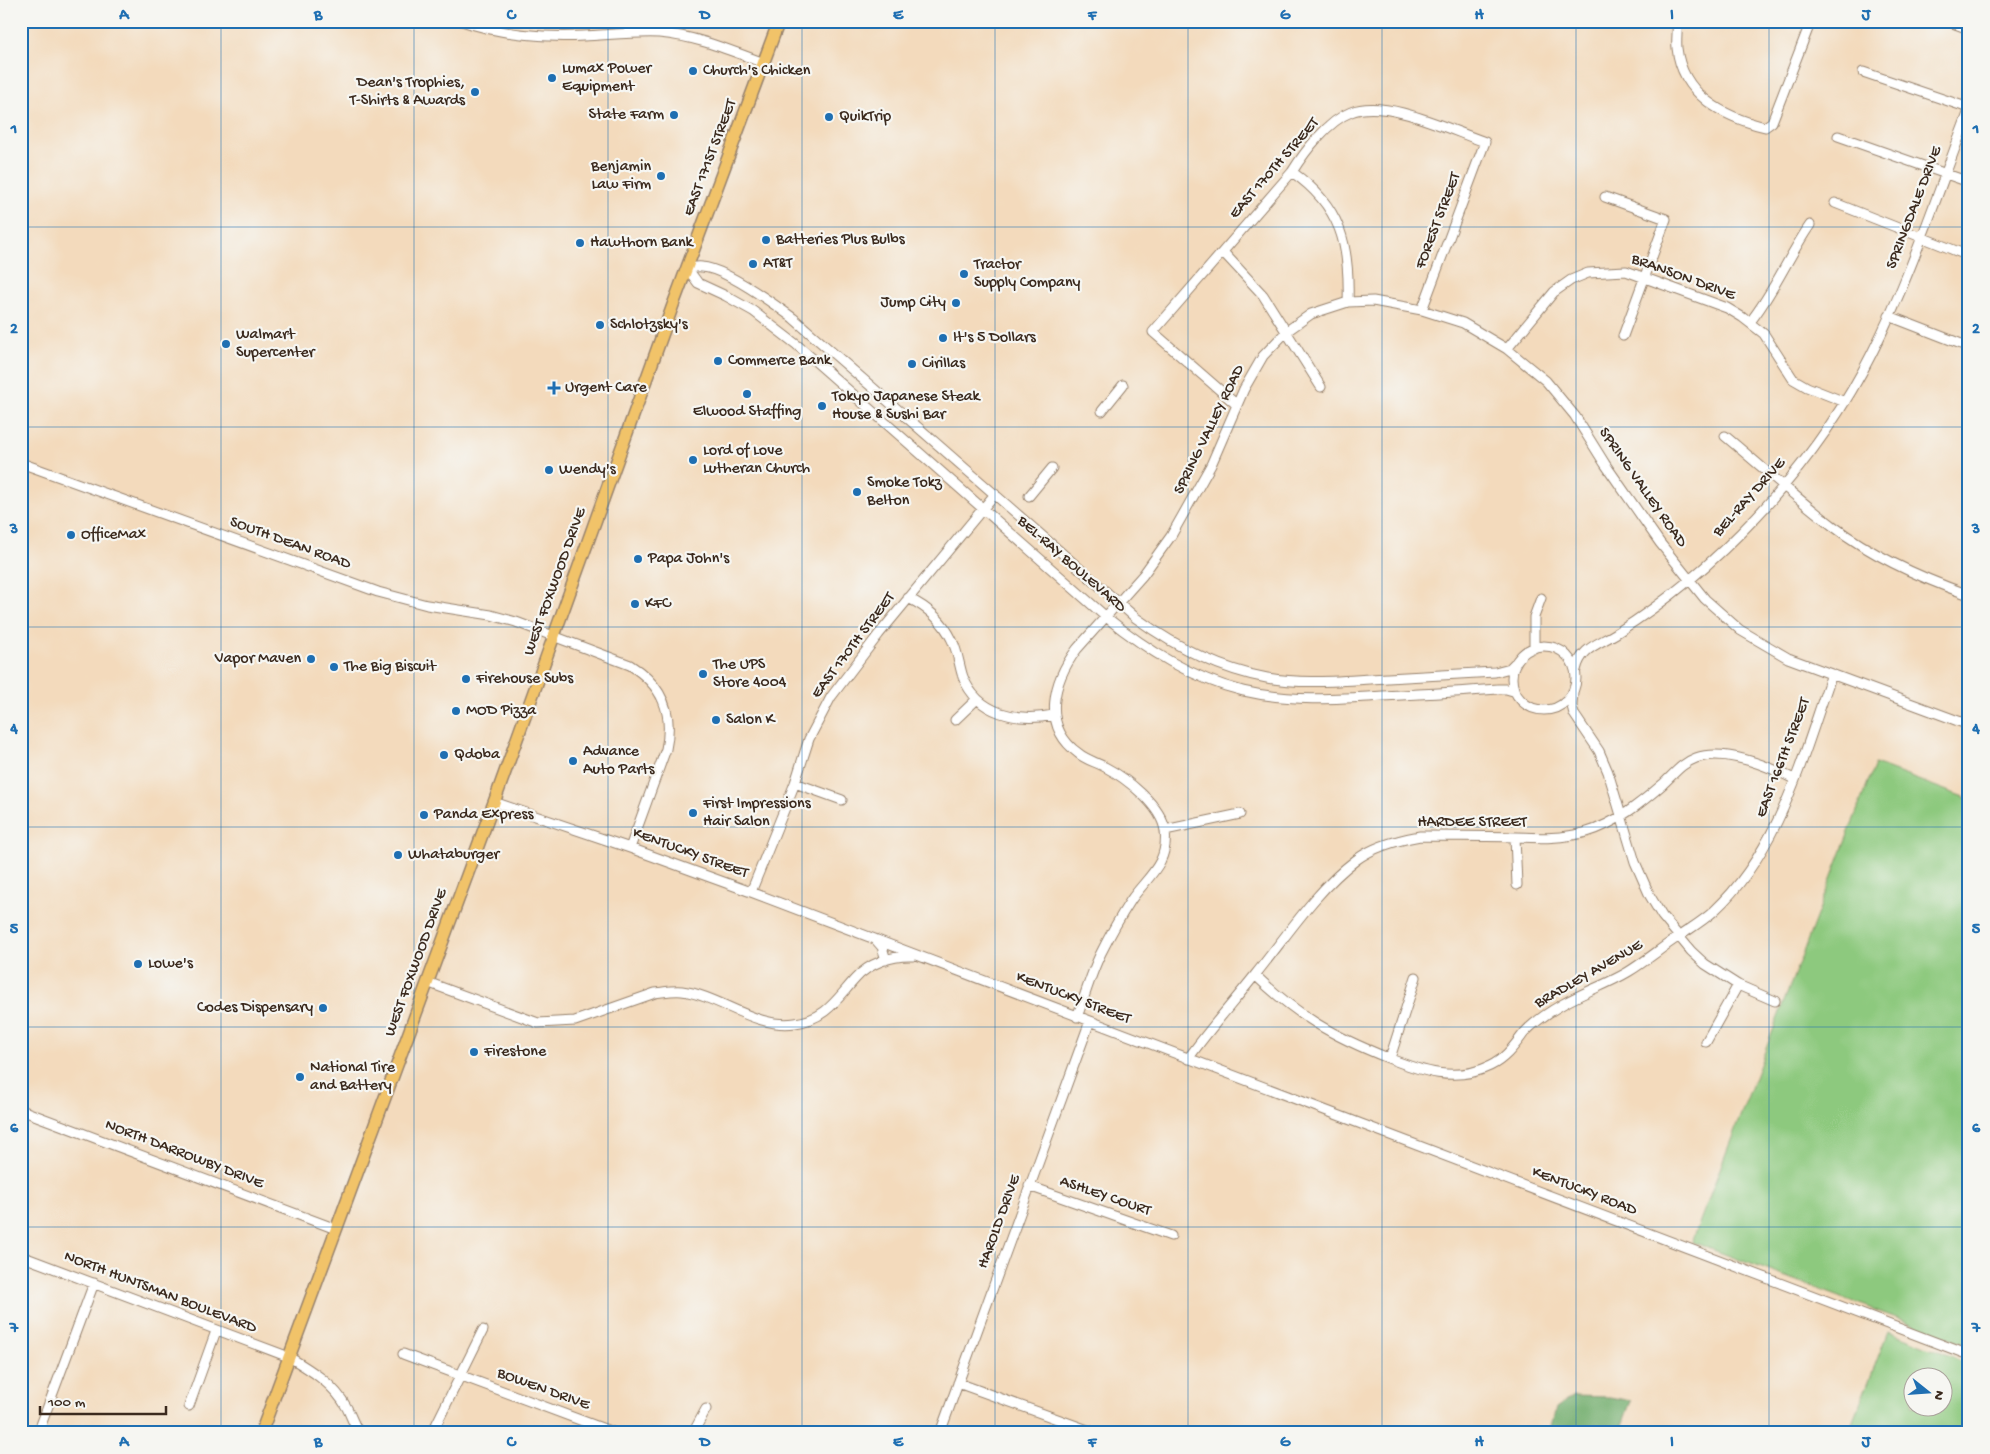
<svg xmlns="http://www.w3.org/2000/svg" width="1990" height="1454" font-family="'Gochi Hand',sans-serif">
<rect width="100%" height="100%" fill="#f6f6f2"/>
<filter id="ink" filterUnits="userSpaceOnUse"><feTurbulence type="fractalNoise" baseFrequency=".02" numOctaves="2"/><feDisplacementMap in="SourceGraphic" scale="10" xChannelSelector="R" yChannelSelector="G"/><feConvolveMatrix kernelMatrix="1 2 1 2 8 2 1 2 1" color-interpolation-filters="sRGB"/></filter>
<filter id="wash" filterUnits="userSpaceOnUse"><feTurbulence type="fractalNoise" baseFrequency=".0096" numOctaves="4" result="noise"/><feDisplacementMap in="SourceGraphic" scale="20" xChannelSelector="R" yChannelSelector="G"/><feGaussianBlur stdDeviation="1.12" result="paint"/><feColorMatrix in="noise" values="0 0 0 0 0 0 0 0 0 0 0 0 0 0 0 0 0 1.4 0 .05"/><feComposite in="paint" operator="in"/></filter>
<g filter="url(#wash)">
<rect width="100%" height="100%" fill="#f3dabc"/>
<path fill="#8dc97e" stroke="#647a4e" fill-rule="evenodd" d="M1875,764L1969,799V1345L1692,1242Z
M1888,1331L1969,1363V1433H1849ZM1912,1376H1942V1406H1912Z"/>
<path fill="#72ad6d" stroke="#566c46" d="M1573,1396L1610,1397L1631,1401L1619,1433H1554L1551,1426L1556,1408Z"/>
</g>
<g filter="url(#ink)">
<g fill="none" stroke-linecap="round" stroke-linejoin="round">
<g stroke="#97826d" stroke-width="11">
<path id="minor" d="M462,21C499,34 544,38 583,36C608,35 633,32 659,33C696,36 729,50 764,63
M1677,21C1678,30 1676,39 1677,48C1682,95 1724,117 1765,127L1772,122L1811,21
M1947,21L1969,29
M1863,72L1969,108
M1838,136L1969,182
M1292,172C1341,206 1350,245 1348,302
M1605,197L1666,219L1623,336
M1835,203L1969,256
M1223,252L1263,295L1321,387
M687,268L698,283L726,296L753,311L797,345L1106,617C1147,650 1191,678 1243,691C1289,702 1336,699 1383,696C1421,694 1459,692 1498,689H1506L1513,691
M687,268C692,268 697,266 702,267C725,268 774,304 793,318L1136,618C1176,647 1218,669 1267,678C1301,684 1335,681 1370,679C1412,677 1453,674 1495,672L1510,668L1515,663
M1889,316L1969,347
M1750,322C1774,292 1788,257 1810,225
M1507,349L1554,292L1571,280L1588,273L1626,271L1727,308L1742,317L1764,334L1793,379L1807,387L1845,402
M1237,405L1153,332L1292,172C1305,151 1328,121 1351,112C1386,98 1450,130 1485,142L1422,310
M1102,411L1123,385
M1725,436C1761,466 1796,498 1833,526C1874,557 1921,578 1969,595
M21,463L378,592L427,605L491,615L516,622L630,665C662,685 674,712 666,749L630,848
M1029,496L1052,468
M908,598C927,607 943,621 952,640C958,652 959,665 963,677C978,715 1018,722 1054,715
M1512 678a32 32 0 1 1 64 0a32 32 0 1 1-64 0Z
M1534,648V617L1541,598
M1576,670C1581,648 1597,645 1615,634C1668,601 1715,561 1757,516C1803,467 1842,413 1872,353C1911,276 1938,191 1969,111
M1573,693L1572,706L1574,714L1599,751L1608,772L1635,862L1650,896L1662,916L1691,951L1705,964L1738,985L1775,1001
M955,720L977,699
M795,783L842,800
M494,802L630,848L751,892L1969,1355
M1165,830L1240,814
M1515,837L1517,885
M751,892L795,783L809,739L831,697L879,634L995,494
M875,939L882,947L886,960
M1255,975C1299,1017 1333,1036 1388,1058C1421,1071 1455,1083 1490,1066C1506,1058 1514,1046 1524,1033C1535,1021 1549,1012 1563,1004C1584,992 1608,984 1628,972C1646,961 1661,948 1678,937C1691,928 1703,921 1714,911C1780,850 1803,755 1832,674
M427,982L538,1023L575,1021L655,993C664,992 673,990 682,991C720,996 756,1029 795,1023C826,1019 836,1000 855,979C869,963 892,955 913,956
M1077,1017C1085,996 1091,973 1101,953C1110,935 1120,917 1131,900C1147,877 1169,864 1165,831C1162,806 1126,778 1105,767C1096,762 1086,760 1078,753C1041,726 1053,681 1077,649L1143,575L1171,536L1211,465L1244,389L1263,356L1287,331L1311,314L1348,302L1373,301L1422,310L1463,323L1507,349L1546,381L1575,416L1605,464L1660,543L1705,599L1740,630L1788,658L1969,725
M1706,1042L1738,985
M1390,1058L1416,977
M1188,1059C1209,1029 1233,1003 1255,975C1286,937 1316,890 1356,860C1374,846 1398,840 1420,836C1451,836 1483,836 1515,837C1540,838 1562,839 1587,832C1615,824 1641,803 1663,784C1674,774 1682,763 1696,758C1725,748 1768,766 1794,779
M21,1110L336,1229
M1029,1186L1171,1236
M21,1256L289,1357C311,1370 334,1384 347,1408C351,1416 354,1425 359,1433
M403,1354L615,1433
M958,1383L1093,1432
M189,1406L216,1331
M38,1433L94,1283
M432,1433L483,1330
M693,1433L706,1409
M940,1433L1090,1021"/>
</g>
<g stroke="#97826d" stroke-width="14">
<path id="major" d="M261,1433L496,797L673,305L779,21"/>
</g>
<use href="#minor" stroke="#fff" stroke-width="9"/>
<use href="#major" stroke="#f1c369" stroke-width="11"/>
</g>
</g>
<path fill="none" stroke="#1f6fb2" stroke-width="1" stroke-opacity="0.55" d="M221,21V1433M414,21V1433M608,21V1433M802,21V1433M995,21V1433M1188,21V1433M1382,21V1433M1576,21V1433M1769,21V1433M21,227H1969M21,427H1969M21,627H1969M21,827H1969M21,1027H1969M21,1227H1969"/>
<g fill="#1f6fb2" stroke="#f6f6f2" stroke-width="2">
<circle cx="693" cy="71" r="5"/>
<circle cx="552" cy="78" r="5"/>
<circle cx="475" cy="92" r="5"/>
<circle cx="674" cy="115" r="5"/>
<circle cx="829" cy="117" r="5"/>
<circle cx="661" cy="176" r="5"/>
<circle cx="766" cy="240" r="5"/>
<circle cx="580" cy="243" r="5"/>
<circle cx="753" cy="264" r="5"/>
<circle cx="964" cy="274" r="5"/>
<circle cx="956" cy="303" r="5"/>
<circle cx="600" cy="325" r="5"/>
<circle cx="943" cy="338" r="5"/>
<circle cx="226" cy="344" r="5"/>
<circle cx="718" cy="361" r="5"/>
<circle cx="912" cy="364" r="5"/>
<path d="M551.5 380.5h5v5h5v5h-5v5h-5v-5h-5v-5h5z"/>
<circle cx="747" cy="394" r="5"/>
<circle cx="822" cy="406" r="5"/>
<circle cx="693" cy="460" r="5"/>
<circle cx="549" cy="470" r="5"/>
<circle cx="857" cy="492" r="5"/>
<circle cx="71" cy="535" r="5"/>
<circle cx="638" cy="559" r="5"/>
<circle cx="635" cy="604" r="5"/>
<circle cx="311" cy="659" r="5"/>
<circle cx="334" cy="667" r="5"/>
<circle cx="703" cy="674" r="5"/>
<circle cx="466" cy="679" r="5"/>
<circle cx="456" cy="711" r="5"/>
<circle cx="716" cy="720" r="5"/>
<circle cx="444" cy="755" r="5"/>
<circle cx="573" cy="761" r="5"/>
<circle cx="693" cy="813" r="5"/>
<circle cx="424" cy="815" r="5"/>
<circle cx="398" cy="855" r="5"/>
<circle cx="138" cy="964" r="5"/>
<circle cx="323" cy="1008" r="5"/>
<circle cx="474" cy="1052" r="5"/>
<circle cx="300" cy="1077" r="5"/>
</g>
<g text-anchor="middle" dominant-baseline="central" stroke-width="4.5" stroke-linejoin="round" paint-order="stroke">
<g font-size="16" fill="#3b2a1e" stroke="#f6f6f2" text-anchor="start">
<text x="562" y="69">Lumax Power<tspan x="562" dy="18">Equipment</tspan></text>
<text x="703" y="71">Church's Chicken</text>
<text x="465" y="83" text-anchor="end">Dean's Trophies,<tspan x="465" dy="18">T-Shirts &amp; Awards</tspan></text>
<text x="664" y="115" text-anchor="end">State Farm</text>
<text x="839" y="117">QuikTrip</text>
<text x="651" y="167" text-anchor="end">Benjamin<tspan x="651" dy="18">Law Firm</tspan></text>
<text x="776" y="240">Batteries Plus Bulbs</text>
<text x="590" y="243">Hawthorn Bank</text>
<text x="763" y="264">AT&amp;T</text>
<text x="974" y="265">Tractor<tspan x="974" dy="18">Supply Company</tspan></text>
<text x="946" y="303" text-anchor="end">Jump City</text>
<text x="610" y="325">Schlotzsky's</text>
<text x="236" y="335">Walmart<tspan x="236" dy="18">Supercenter</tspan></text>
<text x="953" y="338">It's 5 Dollars</text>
<text x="728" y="361">Commerce Bank</text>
<text x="922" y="364">Cirillas</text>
<text x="565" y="388">Urgent Care</text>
<text x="832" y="397">Tokyo Japanese Steak<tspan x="832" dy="18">House &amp; Sushi Bar</tspan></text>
<text x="747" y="412" text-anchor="middle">Elwood Staffing</text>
<text x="703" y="451">Lord of Love<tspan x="703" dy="18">Lutheran Church</tspan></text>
<text x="559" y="470">Wendy's</text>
<text x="867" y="483">Smoke Tokz<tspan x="867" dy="18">Belton</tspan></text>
<text x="81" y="535">OfficeMax</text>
<text x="648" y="559">Papa John's</text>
<text x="645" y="604">KFC</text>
<text x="301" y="659" text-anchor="end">Vapor Maven</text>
<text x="713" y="665">The UPS<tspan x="713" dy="18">Store 4004</tspan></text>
<text x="344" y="667">The Big Biscuit</text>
<text x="476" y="679">Firehouse Subs</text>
<text x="466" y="711">MOD Pizza</text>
<text x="726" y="720">Salon K</text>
<text x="583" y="752">Advance<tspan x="583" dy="18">Auto Parts</tspan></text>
<text x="454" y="755">Qdoba</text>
<text x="703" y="804">First Impressions<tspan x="703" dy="18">Hair Salon</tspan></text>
<text x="434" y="815">Panda Express</text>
<text x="408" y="855">Whataburger</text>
<text x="148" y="964">Lowe's</text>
<text x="313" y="1008" text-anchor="end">Codes Dispensary</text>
<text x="484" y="1052">Firestone</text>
<text x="310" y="1068">National Tire<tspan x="310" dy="18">and Battery</tspan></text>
</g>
<g font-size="16" fill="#3b2a1e" stroke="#f6f6f2">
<text transform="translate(711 158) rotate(-69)">EAST 171ST STREET</text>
<text transform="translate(1275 169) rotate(-49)">EAST 170TH STREET</text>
<text transform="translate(1915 208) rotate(-69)">SPRINGDALE DRIVE</text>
<text transform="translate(1439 221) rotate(-69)">FOREST STREET</text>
<text transform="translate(1683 278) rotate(20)">BRANSON DRIVE</text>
<text transform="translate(1210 430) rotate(-64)">SPRING VALLEY ROAD</text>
<text transform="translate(1642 488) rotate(55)">SPRING VALLEY ROAD</text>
<text transform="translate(1750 498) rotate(-48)">BEL-RAY DRIVE</text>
<text transform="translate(290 544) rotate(20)">SOUTH DEAN ROAD</text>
<text transform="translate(1071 565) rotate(41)">BEL-RAY BOULEVARD</text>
<text transform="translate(556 582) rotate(-70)">WEST FOXWOOD DRIVE</text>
<text transform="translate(854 646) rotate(-53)">EAST 170TH STREET</text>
<text transform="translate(1784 758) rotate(-69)">EAST 166TH STREET</text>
<text x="1472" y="823">HARDEE STREET</text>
<text transform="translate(690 854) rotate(20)">KENTUCKY STREET</text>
<text transform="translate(417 963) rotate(-70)">WEST FOXWOOD DRIVE</text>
<text transform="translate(1589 975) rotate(-30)">BRADLEY AVENUE</text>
<text transform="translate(1073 999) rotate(21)">KENTUCKY STREET</text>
<text transform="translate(184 1155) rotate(21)">NORTH DARROWBY DRIVE</text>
<text transform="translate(1584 1192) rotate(21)">KENTUCKY ROAD</text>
<text transform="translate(1105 1197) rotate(19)">ASHLEY COURT</text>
<text transform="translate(1000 1222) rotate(-70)">HAROLD DRIVE</text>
<text transform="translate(160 1293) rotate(21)">NORTH HUNTSMAN BOULEVARD</text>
<text transform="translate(543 1390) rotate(20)">BOWEN DRIVE</text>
</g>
</g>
<rect width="1990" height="1454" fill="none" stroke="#f6f6f2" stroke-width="55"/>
<g transform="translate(1928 1392) rotate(107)"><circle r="24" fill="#f6f6f2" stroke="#aba49d"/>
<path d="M0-4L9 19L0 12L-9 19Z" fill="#1f6fb2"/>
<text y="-8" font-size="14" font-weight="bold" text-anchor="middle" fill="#3b2a1e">N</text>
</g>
<path d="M40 1406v8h126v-8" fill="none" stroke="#3b2a1e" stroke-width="2.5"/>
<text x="48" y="1406" font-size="15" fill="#3b2a1e" stroke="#f6f6f2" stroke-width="4" paint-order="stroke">100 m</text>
<rect x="28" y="28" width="1934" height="1398" fill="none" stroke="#1f6fb2" stroke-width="2"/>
<g font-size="16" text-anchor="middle" font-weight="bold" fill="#1f6fb2">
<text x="124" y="19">A</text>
<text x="318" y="19">B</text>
<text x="511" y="19">C</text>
<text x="705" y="19">D</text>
<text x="898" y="19">E</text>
<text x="1092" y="19">F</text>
<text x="1285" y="19">G</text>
<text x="1479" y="19">H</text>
<text x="1672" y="19">I</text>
<text x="1866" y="19">J</text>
<text x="14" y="133">1</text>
<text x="1976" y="133">1</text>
<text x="14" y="333">2</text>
<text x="1976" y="333">2</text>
<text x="14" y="533">3</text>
<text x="1976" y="533">3</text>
<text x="14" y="733">4</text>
<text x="1976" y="733">4</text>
<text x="14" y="933">5</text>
<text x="1976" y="933">5</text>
<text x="14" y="1132">6</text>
<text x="1976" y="1132">6</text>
<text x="14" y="1332">7</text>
<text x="1976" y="1332">7</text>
<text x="124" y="1446">A</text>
<text x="318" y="1446">B</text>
<text x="511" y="1446">C</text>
<text x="705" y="1446">D</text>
<text x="898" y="1446">E</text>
<text x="1092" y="1446">F</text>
<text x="1285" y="1446">G</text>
<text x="1479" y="1446">H</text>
<text x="1672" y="1446">I</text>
<text x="1866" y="1446">J</text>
</g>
</svg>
